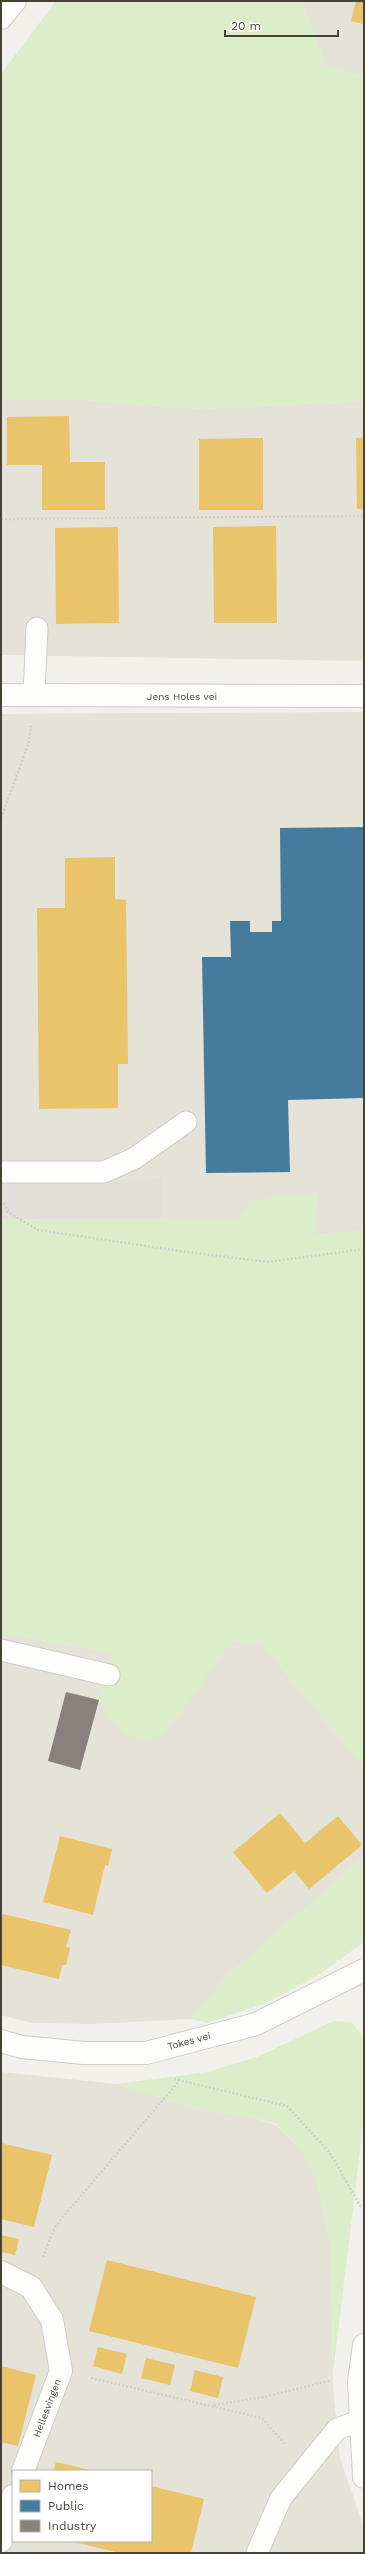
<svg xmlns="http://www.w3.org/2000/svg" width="365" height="2554" font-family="'Work Sans',sans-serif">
<rect width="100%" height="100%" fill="#f1f0ea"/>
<path fill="#e5e2d7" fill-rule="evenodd" d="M301,1H364V77L326,65Z
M1,399H68L200,409L364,401V661L1,655Z
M364,712V1231L315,1235L317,1193L239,1219H1V714Z
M1,1633L114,1653L177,1718L219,1657L234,1641L262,1644L364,1768V1857L228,1975L191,2019L92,2024L32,2023L1,2015Z
M1,2072L117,2084L196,2109L251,2117L276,2125L303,2151L317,2183L331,2244L333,2387L340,2459L364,2527V2553H1ZM13,2471H151V2541H13Z"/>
<path fill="#dbedc9" d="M56,1H301L326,65L364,77V401L200,409L68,399H1V74Z
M317,1193L315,1235L364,1231V1768L262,1644L234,1641C207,1670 188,1714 157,1737C152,1740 142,1740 136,1740L110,1721L98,1698L114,1653L1,1633V1219H239L251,1200Z
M364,1857V1942L317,1976L265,2003L208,2023L191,2019L228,1975Z
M334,2021L351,2022L364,2037V2118L333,2373L331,2244L317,2183L303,2151L276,2124L251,2117L196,2109L117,2084L207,2072L257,2057Z"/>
<path fill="#e0dfda" d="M161,1179L162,1218L1,1219V1182Z"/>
<path fill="#e9c46a" d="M356,1H364V24L351,21Z
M69,416L70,462H105V510H42V465H7V417Z
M263,438V510H199V439Z
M356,438H364V509H357Z
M276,526L277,623H214L213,527Z
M118,527L119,623L56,624L55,528Z
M115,857V899L126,900L128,1064H118V1108L39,1109L37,908H65V858Z
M280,1813L305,1843L338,1816L362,1845L309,1889L294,1871L267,1893L233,1852Z
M60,1836L112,1849L108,1866L105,1865L93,1915L43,1902Z
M3,1914L71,1930L66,1947L70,1948L66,1965H62L59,1979L1,1965V1923Z
M1,2143L52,2155L34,2227L1,2219Z
M1,2235L19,2239L15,2255L1,2252Z
M107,2260L256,2297L238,2368L89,2331Z
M98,2347L127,2354L122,2374L93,2366Z
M146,2358L175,2365L170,2385L141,2378Z
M1,2366L36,2375L18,2446L1,2442Z
M195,2370L223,2377L218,2398L190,2391Z
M56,2462L90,2470V2471H53Z
M151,2486L204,2499L191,2553H120L74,2542L151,2541Z"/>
<path fill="#457b9d" d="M364,827V1098L288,1100L290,1172L206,1173L202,957H231L230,921H250V932H272V921H281L280,828Z"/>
<path fill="#8a817c" d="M66,1692L99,1700L80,1770L48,1761Z"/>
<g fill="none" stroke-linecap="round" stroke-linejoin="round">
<g stroke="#cfcdc7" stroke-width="23">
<path id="lane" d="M34,695L37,628
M1,1172H104L135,1158L186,1122
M1,1650L109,1675
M257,2553L281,2498L337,2429L362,2420"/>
</g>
<g stroke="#cfcdc7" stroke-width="24">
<path id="street" d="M1,18L15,1
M1,695L364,696
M1,2041L22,2047L84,2053H146L256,2024L364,1970
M1,2272L31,2287L52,2320L61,2371L23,2471
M364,2345L359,2381L364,2477
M1,2541L13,2496"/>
</g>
<path stroke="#d2cfcb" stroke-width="2.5" stroke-dasharray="2 2" stroke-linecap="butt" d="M1,519L364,516
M1,818L29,742L31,726
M4,1203L8,1212L38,1230L187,1252L268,1262L364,1249
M174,2079L287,2106L330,2153L361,2207
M43,2257L56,2225L179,2081
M91,2378L262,2418L285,2444
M214,2405L264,2397L329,2381"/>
<use href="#lane" stroke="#fdfdfc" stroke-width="21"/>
<use href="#street" stroke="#fdfdfc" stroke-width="22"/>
</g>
<g text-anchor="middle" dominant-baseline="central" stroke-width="4" stroke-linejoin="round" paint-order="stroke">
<g font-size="10" fill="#474236" stroke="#fff">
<text x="182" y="696">Jens Holes vei</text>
<text transform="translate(189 2041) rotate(-15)">Tokes vei</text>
<text transform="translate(47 2408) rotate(-69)">Hellesvingen</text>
</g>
</g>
<rect width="365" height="2554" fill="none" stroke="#474236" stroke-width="4"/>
<rect x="12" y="2470" width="140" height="72" fill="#ffffff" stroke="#b5b3af"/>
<rect x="20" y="2480" width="20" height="12" fill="#e9c46a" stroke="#b5b3af"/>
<text x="48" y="2490" font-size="12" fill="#474236">Homes</text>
<rect x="20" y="2500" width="20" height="12" fill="#457b9d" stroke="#b5b3af"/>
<text x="48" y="2510" font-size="12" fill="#474236">Public</text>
<rect x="20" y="2520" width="20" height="12" fill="#8a817c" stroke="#b5b3af"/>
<text x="48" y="2530" font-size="12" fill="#474236">Industry</text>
<path d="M225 30v6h113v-6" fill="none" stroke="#474236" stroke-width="2"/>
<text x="231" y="30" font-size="12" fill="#474236" stroke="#ffffff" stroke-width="3" paint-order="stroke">20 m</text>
</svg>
